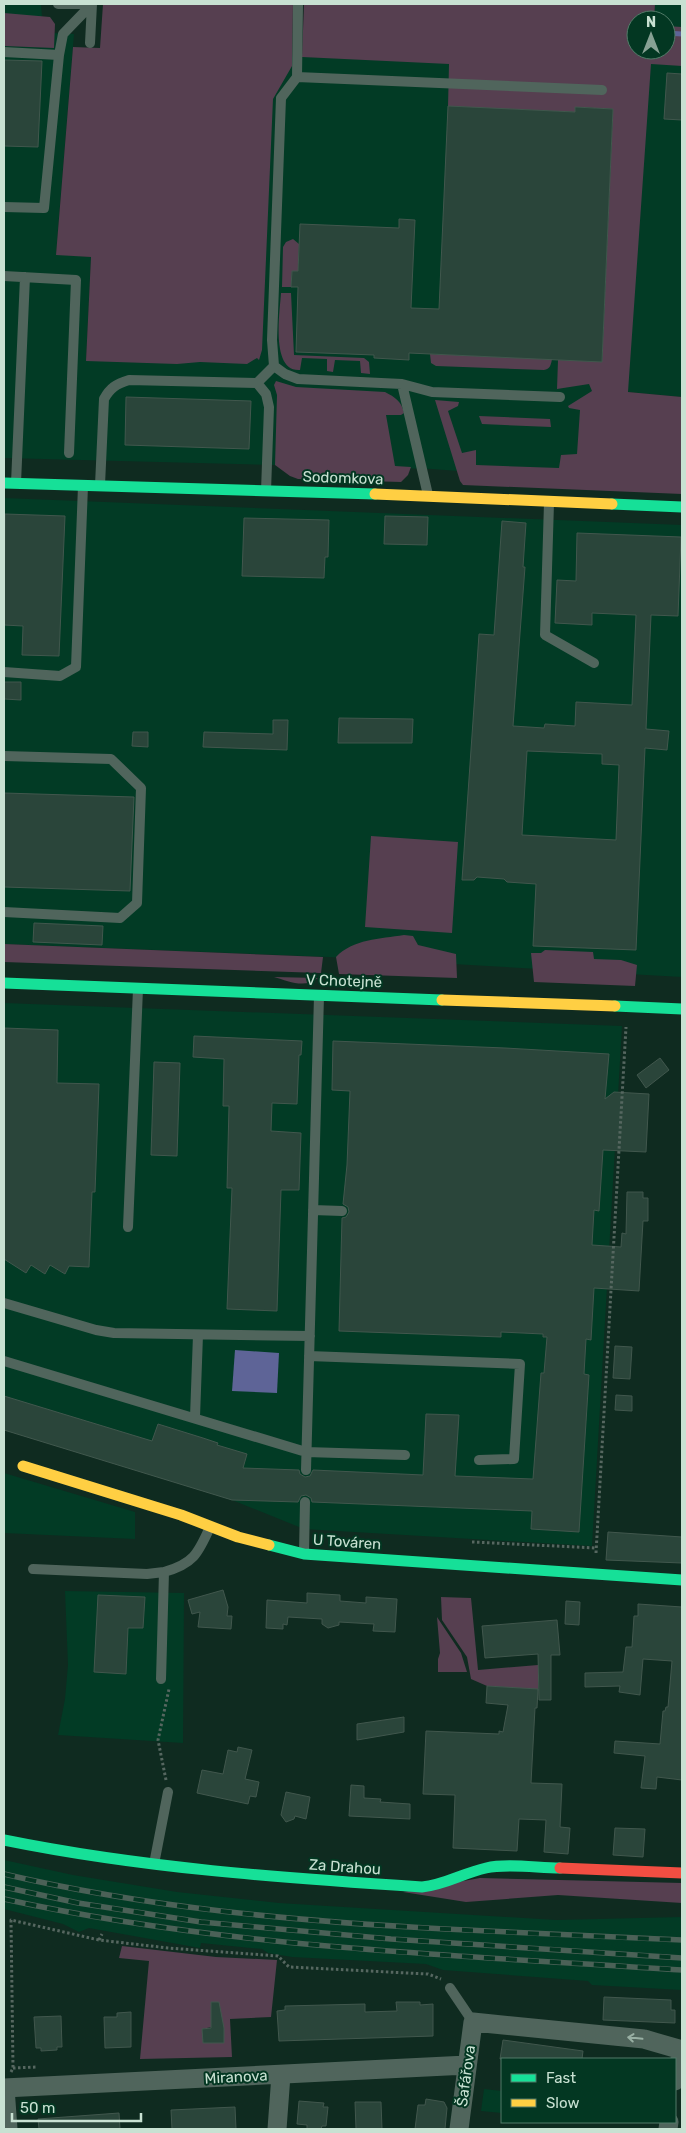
<svg xmlns="http://www.w3.org/2000/svg" width="686" height="2133" font-family="Rubik,sans-serif">
<rect width="100%" height="100%" fill="#0f2b20"/>
<path fill="#023b25" d="M4,4H41L42,17L53,33L74,34L56,254L91,257L86,360L199,52L650,72L652,50H666V20H654L655,4H682V397L628,392L617,483L432,469L4,458Z
M4,498L682,525V977L329,957L4,944Z
M4,1003L622,1026L592,1546L304,1529L232,1500L4,1430Z
M4,1473L135,1512V1539L4,1533Z
M65,1591L184,1593L183,1743L58,1735L65,1699L68,1665Z
M4,1860L73,1875L177,1892L279,1903L556,1920L682,1917V1990L592,1985L588,1981L443,1970L426,1964L292,1957L268,1953L262,1949L201,1943L200,1948L89,1928L79,1932L63,1924L4,1909Z
M484,2089L502,2091V2113L481,2111Z"/>
<path fill="#563f50" fill-rule="evenodd" d="M103,4H293L292,66L273,99L262,350L259,360L257,358L247,364L200,362L177,364L86,361L91,257L56,255L73,47L100,48Z
M304,4H655L654,20H636V50H666V26L682,27V66L651,64L628,392L682,397V494L463,485L460,481L435,400L459,402L458,406L448,411L462,453L476,450V465L559,468L561,455L577,454L580,410L569,408L568,406L592,391L589,384L557,389L558,360L602,361L613,109L575,107V112L448,107L449,64L302,57Z
M4,13L50,17L55,24L54,48L4,46Z
M293,239L299,244L298,271H292L291,287H282L283,247L286,242Z
M281,293H291L294,355L364,358L369,362L370,374L361,373L360,361L335,360L333,372L327,371V359L302,358L300,370C270,372 280,311 281,293Z
M430,354L552,359C551,365 550,369 544,370L436,366L431,363Z
M276,381L296,387L385,392C395,397 402,402 404,413L401,415H386L395,466L411,467L408,475L401,482L298,479L290,476L275,465L277,395L274,385Z
M479,416L550,419L551,427L482,424Z
M371,836L458,842L452,933L365,927Z
M404,935L413,936L418,945L456,954L457,978L339,974L336,957C353,939 380,939 404,935Z
M4,944L323,957L321,973L4,962Z
M545,950L593,952L594,959L621,960L637,965L635,986L534,982L531,953H541Z
M274,977L318,978C305,989 288,981 274,977Z
M441,1597L471,1598L478,1670L538,1665V1691L487,1686L471,1679L467,1657L442,1620Z
M437,1617L461,1653L467,1672H438V1659L440,1653Z
M480,1878L682,1883V1903L558,1895L466,1902L403,1892Z
M122,1946L216,1957L277,1960L271,2017L230,2019L232,2057L140,2059L149,1961L119,1958ZM211,2027L224,2037L223,2043H203V2029Z"/>
<path fill="#5e6497" d="M235,1350L279,1353L277,1393L232,1391Z"/>
<g fill="none" stroke-linecap="round" stroke-linejoin="round">
<path stroke="#5e6497" stroke-width="5" d="M666,33L682,34"/>
</g>
<path fill="#2a453a" stroke="#41574d" fill-rule="evenodd" d="M4,60L42,61L38,147L4,146Z
M667,73L682,74V120L664,119Z
M448,106L575,112V107L613,109L602,362L409,353V360L374,358V355L296,352L298,287H291L292,271H298L300,224L399,228V219L415,220L411,308L439,309Z
M126,397L251,401L249,449L125,445Z
M5,514L65,516L59,656L22,655L23,626L4,625Z
M385,516L428,517L427,545L384,544Z
M244,518L329,520L328,557H325L324,578L242,576Z
M502,521L526,523L523,567H525L513,726L544,728L545,724L575,726L576,702L632,705L636,615L592,613V625L555,623L557,580L576,581L577,533L681,537L678,616L651,615L646,729L669,731L667,750L645,748L636,950L533,946L536,884L507,882L504,879L477,877L474,880H462L479,634L494,635ZM527,751L602,754V764L619,765L616,840L522,835Z
M4,682H21V700L4,699Z
M339,718L413,719L412,743H338Z
M273,720H288L287,750L203,747L204,732L273,734Z
M133,732H148V747L132,746Z
M4,793L134,797L130,891L4,887Z
M34,923L103,926L102,945L33,942Z
M4,1028L58,1030L57,1083L99,1084L95,1192H92L89,1267L69,1266L65,1274L50,1265L45,1274L31,1265L26,1273L4,1259Z
M194,1036L302,1041L301,1055H299L297,1104L272,1103L271,1131L301,1133L299,1190H281L277,1311L227,1309L232,1188H227L229,1106H223L224,1059L193,1057Z
M333,1041L505,1048L609,1054L605,1099L614,1092L649,1094L646,1152L603,1150L599,1211L594,1210L592,1245L621,1247L622,1233L626,1234L627,1192H643V1198H648V1221H643L639,1291L594,1288L591,1340L586,1339L584,1374L589,1375L579,1532L531,1529L532,1511L312,1502L311,1498L306,1495L301,1496L298,1502L232,1500L4,1430V1396L152,1441L158,1424L203,1438L218,1443L217,1445L247,1454L243,1468L299,1470L300,1474L305,1477L310,1476L313,1470L423,1475L426,1414L459,1415L455,1476L533,1479L541,1373H544L547,1337H543V1334L501,1332V1337L339,1331L342,1218L346,1217L349,1212L348,1207L343,1204L347,1165L350,1091L332,1090Z
M660,1058L669,1070L646,1088L637,1075Z
M154,1062L180,1063L177,1156L151,1155Z
M615,1346L632,1347L630,1379L613,1378Z
M616,1395L632,1396V1411L615,1410Z
M608,1532L682,1537V1563L606,1560Z
M223,1590L228,1607L227,1616H232L231,1629L198,1627L200,1612L192,1614L188,1600Z
M307,1593L340,1595V1601L366,1603V1597L397,1599L395,1632L373,1631L374,1624L339,1622V1625L328,1628L322,1624V1619L288,1617L287,1625L283,1624V1629L266,1628L267,1600L307,1603Z
M98,1595L145,1597L143,1628H128L126,1674L94,1672Z
M566,1601L580,1602L579,1625L565,1624Z
M638,1604L682,1607V1780L657,1777L656,1789L641,1788L645,1756L614,1753L615,1741L660,1744L663,1711H665L666,1707H668L672,1661L643,1659L640,1695L619,1692L620,1686L585,1687V1673L623,1672L626,1647H632L634,1616H638Z
M557,1620L560,1655H551V1700H539L538,1654L485,1658L482,1626Z
M487,1686L538,1689L537,1708H535L531,1783L562,1784L560,1827L570,1828L568,1854L544,1852L546,1820L519,1819L517,1851L453,1848L455,1795L423,1794L426,1731L499,1734V1731L503,1732L508,1705L486,1703Z
M404,1717V1732L357,1740V1724Z
M238,1747L252,1750L245,1779L259,1782L256,1797L250,1796L248,1804L197,1793L202,1770L223,1774L228,1750L237,1752Z
M351,1785L364,1786V1798L381,1799L380,1802L410,1804V1819L349,1816Z
M286,1792L310,1797L306,1819L295,1816L294,1819L286,1822L281,1815Z
M615,1828L645,1829L643,1857L613,1855Z
M604,1997L671,2000V2010H675V2023L603,2020Z
M211,2002H219L224,2028V2043H203L202,2029L211,2028Z
M396,2002H420V2005L433,2004V2036L279,2041L277,2011L285,2010V2006L365,2004V2012L397,2011Z
M131,2012V2047L105,2048L104,2017H117V2013Z
M61,2016L62,2047H57V2050L41,2051V2048H36L34,2017Z
M503,2040L583,2051L582,2059H500Z
M426,2099L444,2102L447,2108L445,2129H415L418,2105H425Z
M299,2101L324,2103L323,2107H328L326,2126H322L321,2129H307V2125L297,2124Z
M355,2102H381L382,2129H356Z
M235,2107L236,2129H172L171,2110Z
M119,2113L120,2129H39L38,2119Z"/>
<g fill="none" stroke-linecap="round" stroke-linejoin="round">
<path stroke="#566760" stroke-width="3" stroke-dasharray="2.5 2.5" stroke-linecap="butt" d="M472,1542L596,1548
M596,1553L626,1027
M166,1780L158,1740L169,1689
M99,1940L102,1934
M13,2068L37,2067
M11,2072L13,2068L11,1920L99,1940L168,1948L278,1956L289,1967L428,1974L441,1979"/>
<path stroke="#50655c" stroke-width="10" d="M58,4H92
M298,4L297,77L281,98L272,340L274,366L285,374L298,379L402,384L432,392L560,397
M90,43L92,4
M4,52L59,55
M297,77L602,90
M4,207L44,208L59,55L63,34L92,4
M4,276L76,280L69,453
M257,383L266,394L269,407L266,491
M402,384L428,495
M16,483L25,277
M100,485L104,399C110,388 116,384 129,380L257,383L274,366
M549,503L545,635L594,663
M4,672L60,676L76,667L83,486
M4,756L111,759L141,788L137,903L120,918L4,912
M313,1210L342,1211
M128,1227L138,989
M4,1303L96,1330L114,1333L310,1336
M309,1356L520,1364L514,1459L479,1460
M4,1361L306,1452L405,1455
M195,1417L198,1335
M306,1470L319,996
M304,1553L305,1502
M33,1569L147,1574L164,1572L161,1679
M164,1572C193,1564 198,1554 210,1527
M154,1864L168,1792
M450,1988L473,2022"/>
<path stroke="#50655c" stroke-width="19" d="M675,2081L682,2050
M4,2088L467,2065
M5,2088L8,2129
M277,2129L281,2075
M459,2129L473,2022L644,2039L682,2050
M668,2129L669,2122"/>
<path stroke="#16e098" stroke-width="11" d="M4,483L375,494
M612,504L682,507
M4,983L442,1000
M615,1006L682,1009
M269,1545L304,1554L682,1580
M4,1840C142,1868 282,1878 422,1887C445,1885 463,1873 486,1868C507,1863 538,1868 560,1868"/>
<path stroke="#ffcf43" stroke-width="11" d="M375,494L612,504
M442,1000L615,1006
M23,1466L181,1515L238,1537L269,1545"/>
<path stroke="#f24e42" stroke-width="11" d="M560,1868L682,1873"/>
<g stroke="#4b6157" stroke-width="5.5">
<path id="rail" d="M4,1874C149,1908 296,1921 445,1929C524,1933 603,1937 682,1940
M4,1887L78,1903L201,1922L391,1939L682,1958
M4,1899C227,1948 455,1955 682,1970"/>
</g>
<use href="#rail" stroke="#033722" stroke-width="4" stroke-dasharray="11" stroke-linecap="butt"/>
</g>
<defs><path id="oneway-shaft" d="M-6 0H5M1.5-3L5.5 0L1.5 3" fill="none" stroke-width="1.6" stroke-linecap="round" stroke-linejoin="round" transform="scale(1.25)"/></defs>
<use stroke="#98afa3" href="#oneway-shaft" transform="translate(635 2038) rotate(-174)"/>
<g text-anchor="middle" dominant-baseline="central" stroke-width="4" stroke-linejoin="round" paint-order="stroke">
<g font-size="15" fill="#c8e1d2" stroke="#033722">
<text transform="translate(343 478) rotate(2)">Sodomkova</text>
<text transform="translate(344 981) rotate(2)">V Chotejně</text>
<text transform="translate(347 1542) rotate(4)">U Továren</text>
<text transform="translate(345 1867) rotate(4)">Za Drahou</text>
<text transform="translate(466 2076) rotate(-82)">Šafářova</text>
<text transform="translate(236 2077) rotate(-3)">Miranova</text>
</g>
</g>
<rect width="686" height="2133" fill="none" stroke="#c8e1d2" stroke-width="10"/>
<rect x="501" y="2058" width="175" height="65" fill="#033722" stroke="#527b68"/>
<rect x="511" y="2074" width="25" height="8" fill="#16e098" stroke="#527b68"/>
<text x="546" y="2083" font-size="15" fill="#c8e1d2">Fast</text>
<rect x="511" y="2099" width="25" height="8" fill="#ffcf43" stroke="#527b68"/>
<text x="546" y="2108" font-size="15" fill="#c8e1d2">Slow</text>
<g transform="translate(651 35)"><circle r="24" fill="#033722" stroke="#527b68"/>
<path d="M0-4L9 19L0 12L-9 19Z" fill="#87a194"/>
<text y="-8" font-size="14" font-weight="bold" text-anchor="middle" fill="#c8e1d2">N</text>
</g>
<path d="M12 2113v8h129v-8" fill="none" stroke="#c8e1d2" stroke-width="2.5"/>
<text x="20" y="2113" font-size="15" fill="#c8e1d2" stroke="#033722" stroke-width="4" paint-order="stroke">50 m</text>
</svg>
